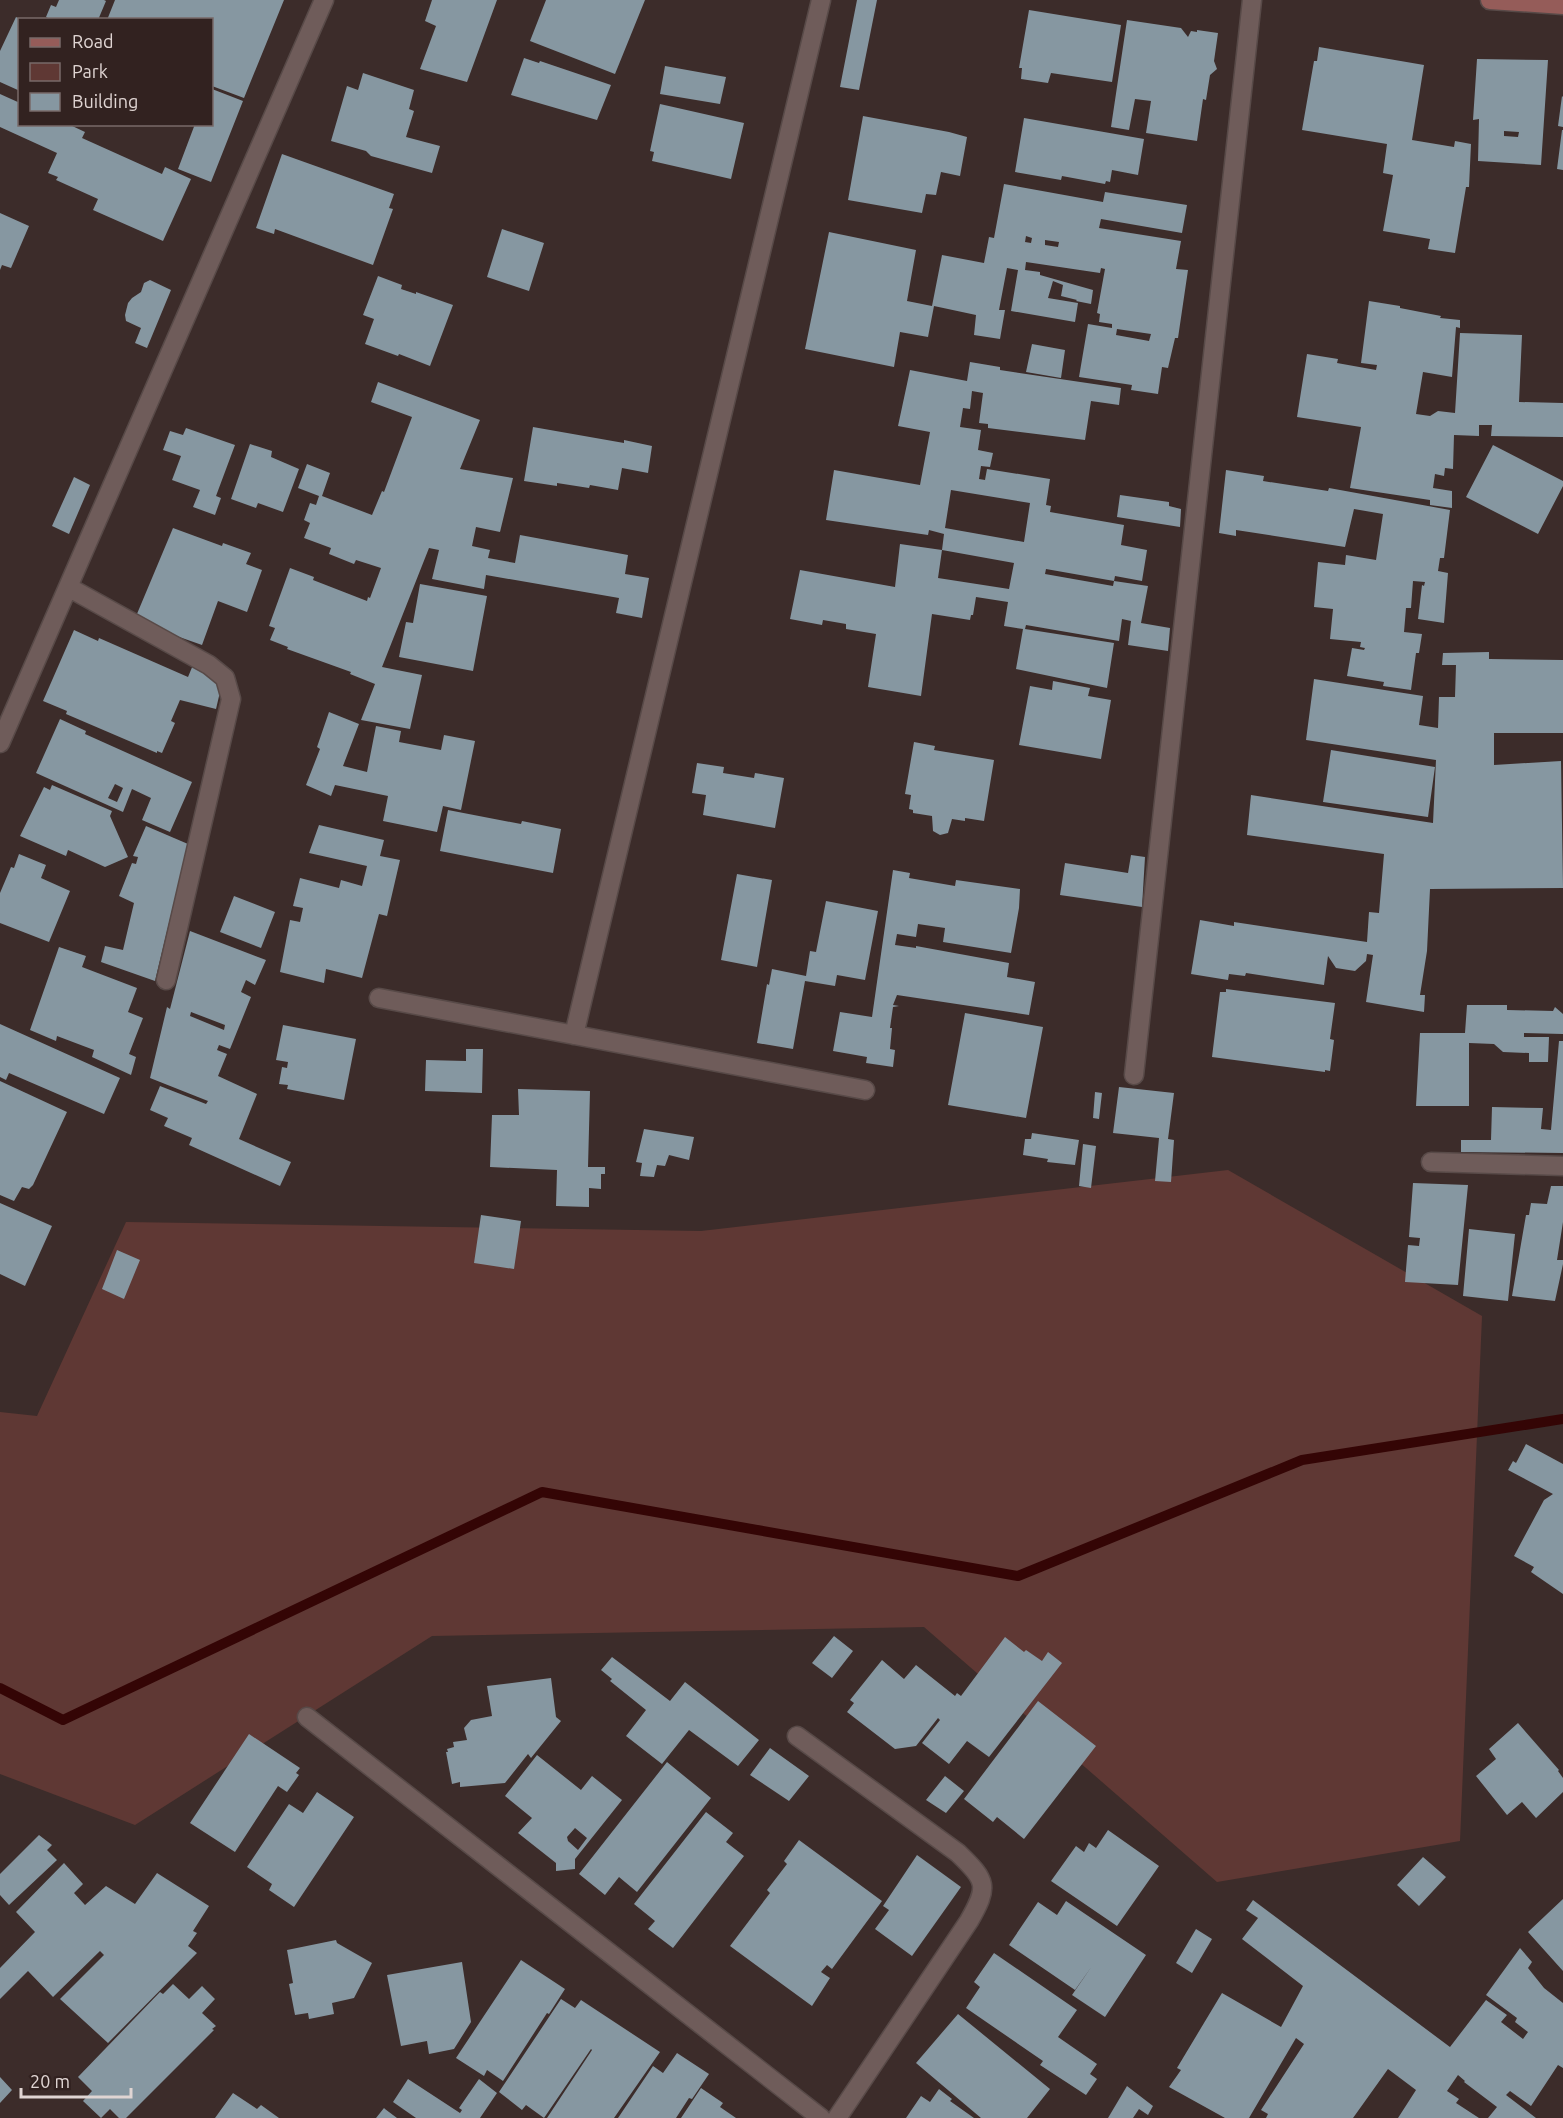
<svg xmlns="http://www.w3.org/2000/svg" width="1563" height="2118" font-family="Ubuntu,sans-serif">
<rect width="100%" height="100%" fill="#3c2c2a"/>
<path fill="#5f3834" d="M1228,1170L1482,1316L1460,1841L1217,1882L924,1627L432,1636L135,1825L0,1774V1412L37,1416L126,1222L701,1231Z"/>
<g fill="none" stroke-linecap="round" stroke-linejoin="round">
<path stroke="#340505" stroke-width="10" d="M0,1688L63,1720L542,1492L1018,1576L1302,1460L1563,1419"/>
</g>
<path fill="#8697a1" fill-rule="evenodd" d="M59,0H104L106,1L98,20H52L46,17L51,5L56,7Z
M115,0H284L244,98L212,86V20H107Z
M432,0H497L467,82L420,69L436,26L425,21Z
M546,0H645L615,74L530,41Z
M857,0H877L859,90L840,87Z
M1029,10L1121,25L1112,82L1051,73L1048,83L1021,79L1022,68H1019Z
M16,17L20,19V91L0,82V51Z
M1127,20L1181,28L1188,37L1191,31L1197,32V30L1218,33L1214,61L1217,69L1210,75L1206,100L1203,99L1197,141L1146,133L1151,101L1135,99L1129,130L1111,127Z
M1319,47L1424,65L1412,140L1454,147L1455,141L1471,144L1469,187H1466L1455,253L1428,249L1430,239L1383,231L1393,175L1383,173L1387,144L1302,130L1314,61H1317Z
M524,58L539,63L540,61L611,85L597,120L511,95Z
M1477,59L1548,60L1541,165L1478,161L1479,119L1473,120ZM1504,131L1519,132L1518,137L1504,136Z
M665,66L726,77L720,104L660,94Z
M363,73L414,90L409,109L414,111L406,137L440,146L432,173L371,156L366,151L331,141L347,86L358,90Z
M212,89L243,101L211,182L178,169L195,124H212Z
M0,94L20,103V124H68L85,132L82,138L162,174L165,167L191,179L163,241L93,210L98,199L56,180L58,177L48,173L57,153L0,127Z
M1562,96L1563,97V127L1558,126Z
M660,104L744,123L731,179L652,161L654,152L650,151Z
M863,116L949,132L967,137L960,176L941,172L936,195L926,194L922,213L848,200Z
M1024,118L1144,139L1138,175L1112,170L1110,182L1106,181L1105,184L1062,176L1061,180L1015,172Z
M1562,130H1563V170L1557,169Z
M282,154L394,194L389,208L393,209L373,265L275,229L274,234L256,228Z
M1004,184L1103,202L1105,192L1187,205L1182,233L1101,219L1099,228L1181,241L1176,269L1188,270L1178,338H1175L1168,368L1162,367L1158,394L1131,390L1132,385L1079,377L1088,324L1112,328V324L1099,322L1100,314L1097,313L1105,269L1101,268L1100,273L1026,262L1025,270L1040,272V275L1093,290L1091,304L1076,301L1077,300L1061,296L1063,285L1053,281L1048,298L1078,303L1075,322L1011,311L1018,270L1007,268L999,310H1005L1000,339L974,335L976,315L934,306L928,337L900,332L894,367L805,349L829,232L916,250L907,301L932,306L942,255L984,263L989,237L994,238ZM1026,236L1032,238L1031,243L1025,242ZM1045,240L1059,242L1058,247L1045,245ZM1117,329L1151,334L1149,341L1116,335Z
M0,213L29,226L11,268L2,265L0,270Z
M502,229L544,243L529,291L487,277Z
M378,276L402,285L401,289L416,294V292L453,305L430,366L399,354L398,356L365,344L374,319L363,315Z
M150,280L171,290L147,348L135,343L141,328L126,321L125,315L128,303L132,298L141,292L144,283Z
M1369,301L1400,306V308L1441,316L1440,318L1460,320V328L1456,327L1452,377L1423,372L1416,414L1430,416L1438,411L1455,413L1460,333L1522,335L1519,402L1563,403V437L1491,436L1492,425H1479V436L1454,435L1453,469L1445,468L1444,476L1435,474L1433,488L1452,491V508L1430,505V500L1350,488L1361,427L1297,417L1307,354L1338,359L1337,363L1376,370L1377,365L1361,363Z
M1032,344L1065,350L1061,378L1026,372Z
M970,362L1000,367V370L1121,388L1119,405L1091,401L1085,440L988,428V424L979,423L983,393L972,391L970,409L963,408L960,427L981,430L978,450L993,453L990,467L981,466L979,479L985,480L987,469L1050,479L1046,505L1051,506L1050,512L1124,525L1121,545L1147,550L1142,581L1115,576L1114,581L1046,569L1045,574L1113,586L1114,581L1148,586L1141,623L1170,628L1168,651L1128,645L1131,621L1122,619L1119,641L1026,625L1025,629L1114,643L1107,688L1016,669L1023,629L1004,626L1008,602L976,597L973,615H971L970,620L932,614L921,696L868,687L876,634L846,629V624L823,620L822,625L790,619L800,570L895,587L900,544L942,550L938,578L1009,589L1014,563L942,550L944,534L929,530L928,535L826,520L834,470L920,485L930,432L898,426L910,370L967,381ZM951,490L1030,503L1024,542L945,528Z
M378,382L480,420L460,469L513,478L500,532L476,527L472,546L490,550L488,558L515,563L520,535L628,555L625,574L649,578L642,618L616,613L619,598L486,575L484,589L432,579L439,550L429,548L382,667L422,675L410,729L361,720L375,684L350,674L351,672L287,649L288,647L270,640L275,628L269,626L290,568L314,577L313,580L367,601L368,597L370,598L381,568L356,560L354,564L329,554L331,548L304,538L310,523L304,520L310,503L316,505L319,496L298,488L307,464L330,473L322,496L372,515L382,491L384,492L412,417L371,402Z
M533,427L624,443V440L652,446L648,473L622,468L618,490L590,485L589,488L557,483V486L524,481Z
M186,428L235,445L216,496L221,498L215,515L193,507L200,490L172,480L181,456L163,450L170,431L183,435Z
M250,444L272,451L271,457L299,469L283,512L258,503L256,508L231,499Z
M1493,445L1563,481V486L1538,534L1466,497Z
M1226,470L1264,476L1263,481L1328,491L1329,488L1450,510L1444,558H1440L1438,571L1448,573L1444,623L1418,619L1422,585L1424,586L1425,582L1413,581L1411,608H1406L1404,632L1422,634L1419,653H1416L1411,690L1383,686L1384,682L1347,676L1352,648L1364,650L1365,648L1360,647L1361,642L1330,639L1333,609L1314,607L1318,562L1345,565L1346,555L1376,560L1383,514L1354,509L1345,547L1236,530V536L1219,533Z
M74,477L90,485L69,534L52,526Z
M1120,495L1169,502V506L1181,509L1180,527L1117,517Z
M173,528L222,546L223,543L251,553L246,564L262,570L247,612L218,601L202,645L134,621Z
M420,584L487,596L473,671L399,657L406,622L413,623Z
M74,630L98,641L99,638L188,677L193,665L223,679L216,709L180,700L171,721L175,723L162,753L157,751V753L66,714L67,711L43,701Z
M1489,652V659L1563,660V733H1494V765L1561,761L1563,888L1430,889L1427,951L1420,995H1425L1424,1012L1366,1002L1373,955L1367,954L1366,961L1355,971L1336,968L1328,956L1324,985L1246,973L1245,976L1229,974L1228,980L1191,974L1200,920L1234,926V922L1367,942L1369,912L1379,913L1384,854L1247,835L1251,795L1433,823L1436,760L1306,740L1314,679L1423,696L1419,725L1438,728L1439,697H1455L1456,665H1442L1443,653Z
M1053,681L1090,688L1088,696L1111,700L1101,759L1019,745L1030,686L1052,690Z
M329,712L359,724L343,766L367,772L376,726L401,731L399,742L441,750L444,735L475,741L461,810L443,806L437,832L383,821L388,796L335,785L331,796L306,785L320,749L317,747Z
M60,719L86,731L85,734L192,782L170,832L142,820L151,798L132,789L123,812L36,773ZM115,784L123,788L117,802L108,798Z
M914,742L935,746L934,750L994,760L984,821L965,818V821L952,819L948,833L940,835L933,831L932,816L913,813V810L909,809L911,795L905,794Z
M1331,750L1435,767L1428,817L1323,802Z
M697,763L724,767L723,773L754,778L755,773L784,778L775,828L703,815L706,795L692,793Z
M52,785L112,811L110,816L128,857L105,867L68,850L66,856L20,836L44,787L50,790Z
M448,810L521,824L522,821L561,829L553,873L440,851Z
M319,825L384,840L380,856L400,860L387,916L379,914L362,978L326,969L324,983L280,972L290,920L300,922L303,908L293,906L300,878L339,888L341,880L362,886L367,866L309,853Z
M146,826L188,844L155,981L101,962L105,946L123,950L134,903L119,896L132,863L136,864L138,857L133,856Z
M19,854L46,865L41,878L70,891L49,942L0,923V893L11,867L14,868Z
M1131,855L1145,857L1142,907L1060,895L1065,863L1128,873Z
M893,870L910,873L909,878L955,886L956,880L1020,889L1019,908L1011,953L943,942L945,928L918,924L916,937L897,934L895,945L916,948V946L1009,963L1007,977L1035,982L1029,1015L897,995L893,1005L899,1006L893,1007L890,1028H892L890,1049L895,1050L893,1067L866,1063L867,1057L833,1051L840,1012L872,1017Z
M737,874L772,880L757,967L721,960Z
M234,896L275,912L261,948L220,932Z
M826,901L878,911L865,980L837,975L835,986L805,981L793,1049L757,1043L767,984L769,985L772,969L806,976L810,951L816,952Z
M190,931L266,960L255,985L246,980L241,992L251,997L230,1049L219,1045L217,1050L227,1054L218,1076L257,1094L239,1139L291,1162L280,1186L189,1145L192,1138L164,1126L168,1118L150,1110L160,1086L206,1104L208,1101L150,1078L167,1007L170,1009ZM191,1012L225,1025L224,1030L190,1016Z
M59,947L86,956L82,967L137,988L128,1012L143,1018L129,1054L136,1057L131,1075L92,1057L94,1050L57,1036L56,1041L30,1030Z
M1226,989L1335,1003L1330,1039L1334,1040L1330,1071L1325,1070V1072L1212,1057L1220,992H1226Z
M1467,1005H1507V1010L1553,1011L1555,1007L1563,1014V1034L1524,1033V1037H1549L1548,1062H1529V1053L1503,1052L1494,1044L1469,1043V1106H1416L1420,1033H1465Z
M965,1013L1043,1027L1026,1118L948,1105Z
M0,1024L120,1078L104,1114L9,1073L6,1080L0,1077Z
M283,1025L356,1039L344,1100L287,1089L288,1085L279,1084L282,1067L287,1068L288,1062L276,1060Z
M1559,1041H1563V1153L1461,1152V1140H1491L1492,1107L1543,1108L1541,1129L1551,1130Z
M466,1049H483L482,1093L425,1091L426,1060L466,1061Z
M0,1081L67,1112L33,1185L29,1189L22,1187L14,1201L0,1195Z
M1119,1087L1174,1093L1168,1139L1174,1140L1171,1182L1155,1181L1159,1138L1113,1133Z
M518,1089L590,1091L588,1167H605V1174H601V1189L589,1188V1207L556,1206L557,1170L490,1167L492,1115H519Z
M1095,1092L1102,1093L1099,1119L1093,1118Z
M644,1129L694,1137L689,1160L669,1155L665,1166L657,1165L654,1177L640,1176L642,1163L636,1162Z
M1032,1133L1079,1140L1075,1165L1047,1162L1048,1159L1023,1155L1025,1139H1031Z
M1083,1144L1096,1146L1091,1188L1079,1186Z
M1413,1183L1468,1185L1458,1285L1405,1282L1408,1245L1419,1246L1420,1238L1409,1237Z
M1551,1186H1563V1222L1557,1260H1563V1264L1555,1301L1512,1296L1526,1215H1529L1531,1203L1547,1204Z
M0,1203L52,1226L25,1286L0,1274Z
M481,1215L521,1221L514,1269L474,1263Z
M1469,1229L1515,1234L1508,1301L1463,1296Z
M117,1250L140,1260L124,1299L102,1289Z
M1526,1444L1563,1464V1594L1531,1572L1534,1567L1514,1556L1544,1500L1553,1494L1508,1470L1513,1461L1516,1463Z
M834,1636L853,1651L832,1678L812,1663Z
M1005,1637L1024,1652L1026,1650L1042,1661L1048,1652L1062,1663L989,1757L967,1741L949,1764L922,1743L940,1720L938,1718L916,1746L895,1749L847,1712L854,1703L850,1700L882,1660L904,1679L916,1665L955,1696L957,1693L961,1696Z
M612,1657L670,1701L685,1682L759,1740L738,1766L689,1730L662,1764L626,1736L646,1710L610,1681L612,1679L601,1670Z
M551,1678L556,1717L561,1721L531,1758L528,1754L505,1783L460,1787V1782L452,1784L446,1752H448L447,1749L454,1747L453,1742L467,1740L464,1728L471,1720L492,1716L487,1686Z
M1038,1701L1096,1746L1024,1839L997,1817L993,1822L964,1799Z
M1518,1723L1559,1770L1558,1771L1563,1778V1792L1536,1818L1522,1802L1507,1815L1476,1776L1496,1759L1489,1749Z
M249,1734L300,1768L296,1773L299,1775L287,1792L278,1786L235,1852L190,1823Z
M770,1748L809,1776L789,1801L750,1775Z
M537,1755L581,1790L592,1776L622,1800L575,1859V1869L556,1871V1863L518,1833L532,1818L505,1796ZM575,1828L587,1838L578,1850L568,1841L567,1837Z
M667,1762L711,1798L637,1892L619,1877L605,1895L579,1874Z
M945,1776L964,1791L946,1813L926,1800Z
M317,1792L354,1817L294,1907L269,1890L272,1884L247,1867L289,1804L303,1813Z
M706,1812L733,1833L726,1842L744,1856L673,1948L648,1929L655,1921L634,1904Z
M1108,1830L1159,1866L1117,1926L1051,1881L1076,1846L1084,1852L1089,1843L1096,1848Z
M39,1835L52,1845L47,1850L57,1860L9,1905L0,1895V1874Z
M799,1840L882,1901L832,1969L827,1965L821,1972L830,1978L812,2006L730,1946L770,1893L767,1890L787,1864L784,1861Z
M917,1855L961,1887L912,1956L875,1929L889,1910L883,1906Z
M1423,1857L1446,1877L1419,1906L1397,1885Z
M64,1863L83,1884L74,1893L85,1905L106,1886L135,1904L157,1873L209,1906L193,1931L197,1933L188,1946L197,1953L108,2043L60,1999L104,1955L100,1951L53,1997L28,1971L0,1999V1968L35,1932L16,1912Z
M1563,1899V1971L1528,1932Z
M1253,1900L1450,2047L1486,2000L1507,2015L1501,2022L1523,2039L1528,2032L1515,2022L1517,2018L1486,1995L1520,1948L1532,1962L1528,1968L1544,1988L1563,2003V2068L1558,2065L1531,2106L1510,2091L1506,2095L1536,2118H1488L1497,2107L1464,2082L1465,2081L1458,2075L1447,2091L1459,2099L1456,2103L1479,2118H1398L1416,2090L1388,2069L1353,2118H1266L1268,2114L1261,2110L1304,2044L1296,2038L1249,2118H1225L1169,2087L1181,2070L1177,2068L1222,1993L1281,2027L1303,1986L1242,1939L1258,1918L1246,1910Z
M1066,1901L1146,1955L1105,2017L1072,1995L1092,1966L1075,1990L1009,1945L1038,1902L1057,1915Z
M1196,1929L1212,1939L1192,1973L1176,1963Z
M336,1940L337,1943L372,1963L354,1998L332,2003L334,2014L309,2019L308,2013L295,2015L289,1984L293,1983L287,1950Z
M994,1953L1077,2010L1058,2037L1097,2064L1090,2074L1097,2079L1086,2095L1040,2065L1043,2061L966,2008L980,1987L974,1982Z
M521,1960L565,1989L549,2014L547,2013L503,2081L487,2070L484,2076L456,2058Z
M462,1962L471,2022L454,2049L429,2054L427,2041L401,2046L387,1975Z
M173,1984L189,1999L202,1986L215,1999L202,2013L216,2026L212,2029L214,2030L126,2118H119L110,2109L101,2118L83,2101L92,2091L78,2077L160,1992L163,1994Z
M561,1999L575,2008L581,2000L660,2052L614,2118H547L592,2050L591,2049L544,2118L526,2105L522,2110L499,2092Z
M958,2014L1050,2089L1027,2118H981L916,2063Z
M677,2053L709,2074L692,2099L689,2098L676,2118H618L653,2066L663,2073Z
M0,2077L12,2090L0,2103Z
M408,2079L460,2113L462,2110L459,2108L479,2079L497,2093L480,2118H416L393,2102Z
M1127,2086L1153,2106L1148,2115L1139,2109L1133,2118H1108Z
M701,2088L723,2103L720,2107L736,2118H681Z
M939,2089L952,2099L950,2101L974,2118H906L921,2096L930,2102Z
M233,2093L257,2109L261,2105L279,2118H215Z
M384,2108L385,2109L397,2118H376Z"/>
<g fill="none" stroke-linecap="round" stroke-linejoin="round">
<g stroke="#584a48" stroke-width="21">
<path id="street" d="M68,587L209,665L225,678L231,699L166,980
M0,743L324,0
M379,998L865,1090
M574,1035L821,0
M1134,1075L1252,0
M1431,1162L1563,1166
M307,1717L821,2118
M797,1736L958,1853C987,1881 989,1886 969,1921L837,2118"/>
</g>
<g stroke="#584a48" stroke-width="21">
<path id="secondary" d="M1490,0L1563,5"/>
</g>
<use href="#street" stroke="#6f5c5a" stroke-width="18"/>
<use href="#secondary" stroke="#955c59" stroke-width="18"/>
</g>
<rect x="18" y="18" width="195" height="108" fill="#322220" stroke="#786a68" stroke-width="1.5"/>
<rect x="30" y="38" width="30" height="9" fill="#955c59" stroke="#786a68" stroke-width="1.5"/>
<text x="72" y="48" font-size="18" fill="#e0d5d3">Road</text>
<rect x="30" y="63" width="30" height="18" fill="#5f3834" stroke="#786a68" stroke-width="1.5"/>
<text x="72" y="78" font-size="18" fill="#e0d5d3">Park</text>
<rect x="30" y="93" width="30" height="18" fill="#8697a1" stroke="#786a68" stroke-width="1.5"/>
<text x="72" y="108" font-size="18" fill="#e0d5d3">Building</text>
<path d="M21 2088v9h110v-9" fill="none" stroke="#e0d5d3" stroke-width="3"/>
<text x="30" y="2088" font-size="18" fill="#e0d5d3" stroke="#322220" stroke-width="4.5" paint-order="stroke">20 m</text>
</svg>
